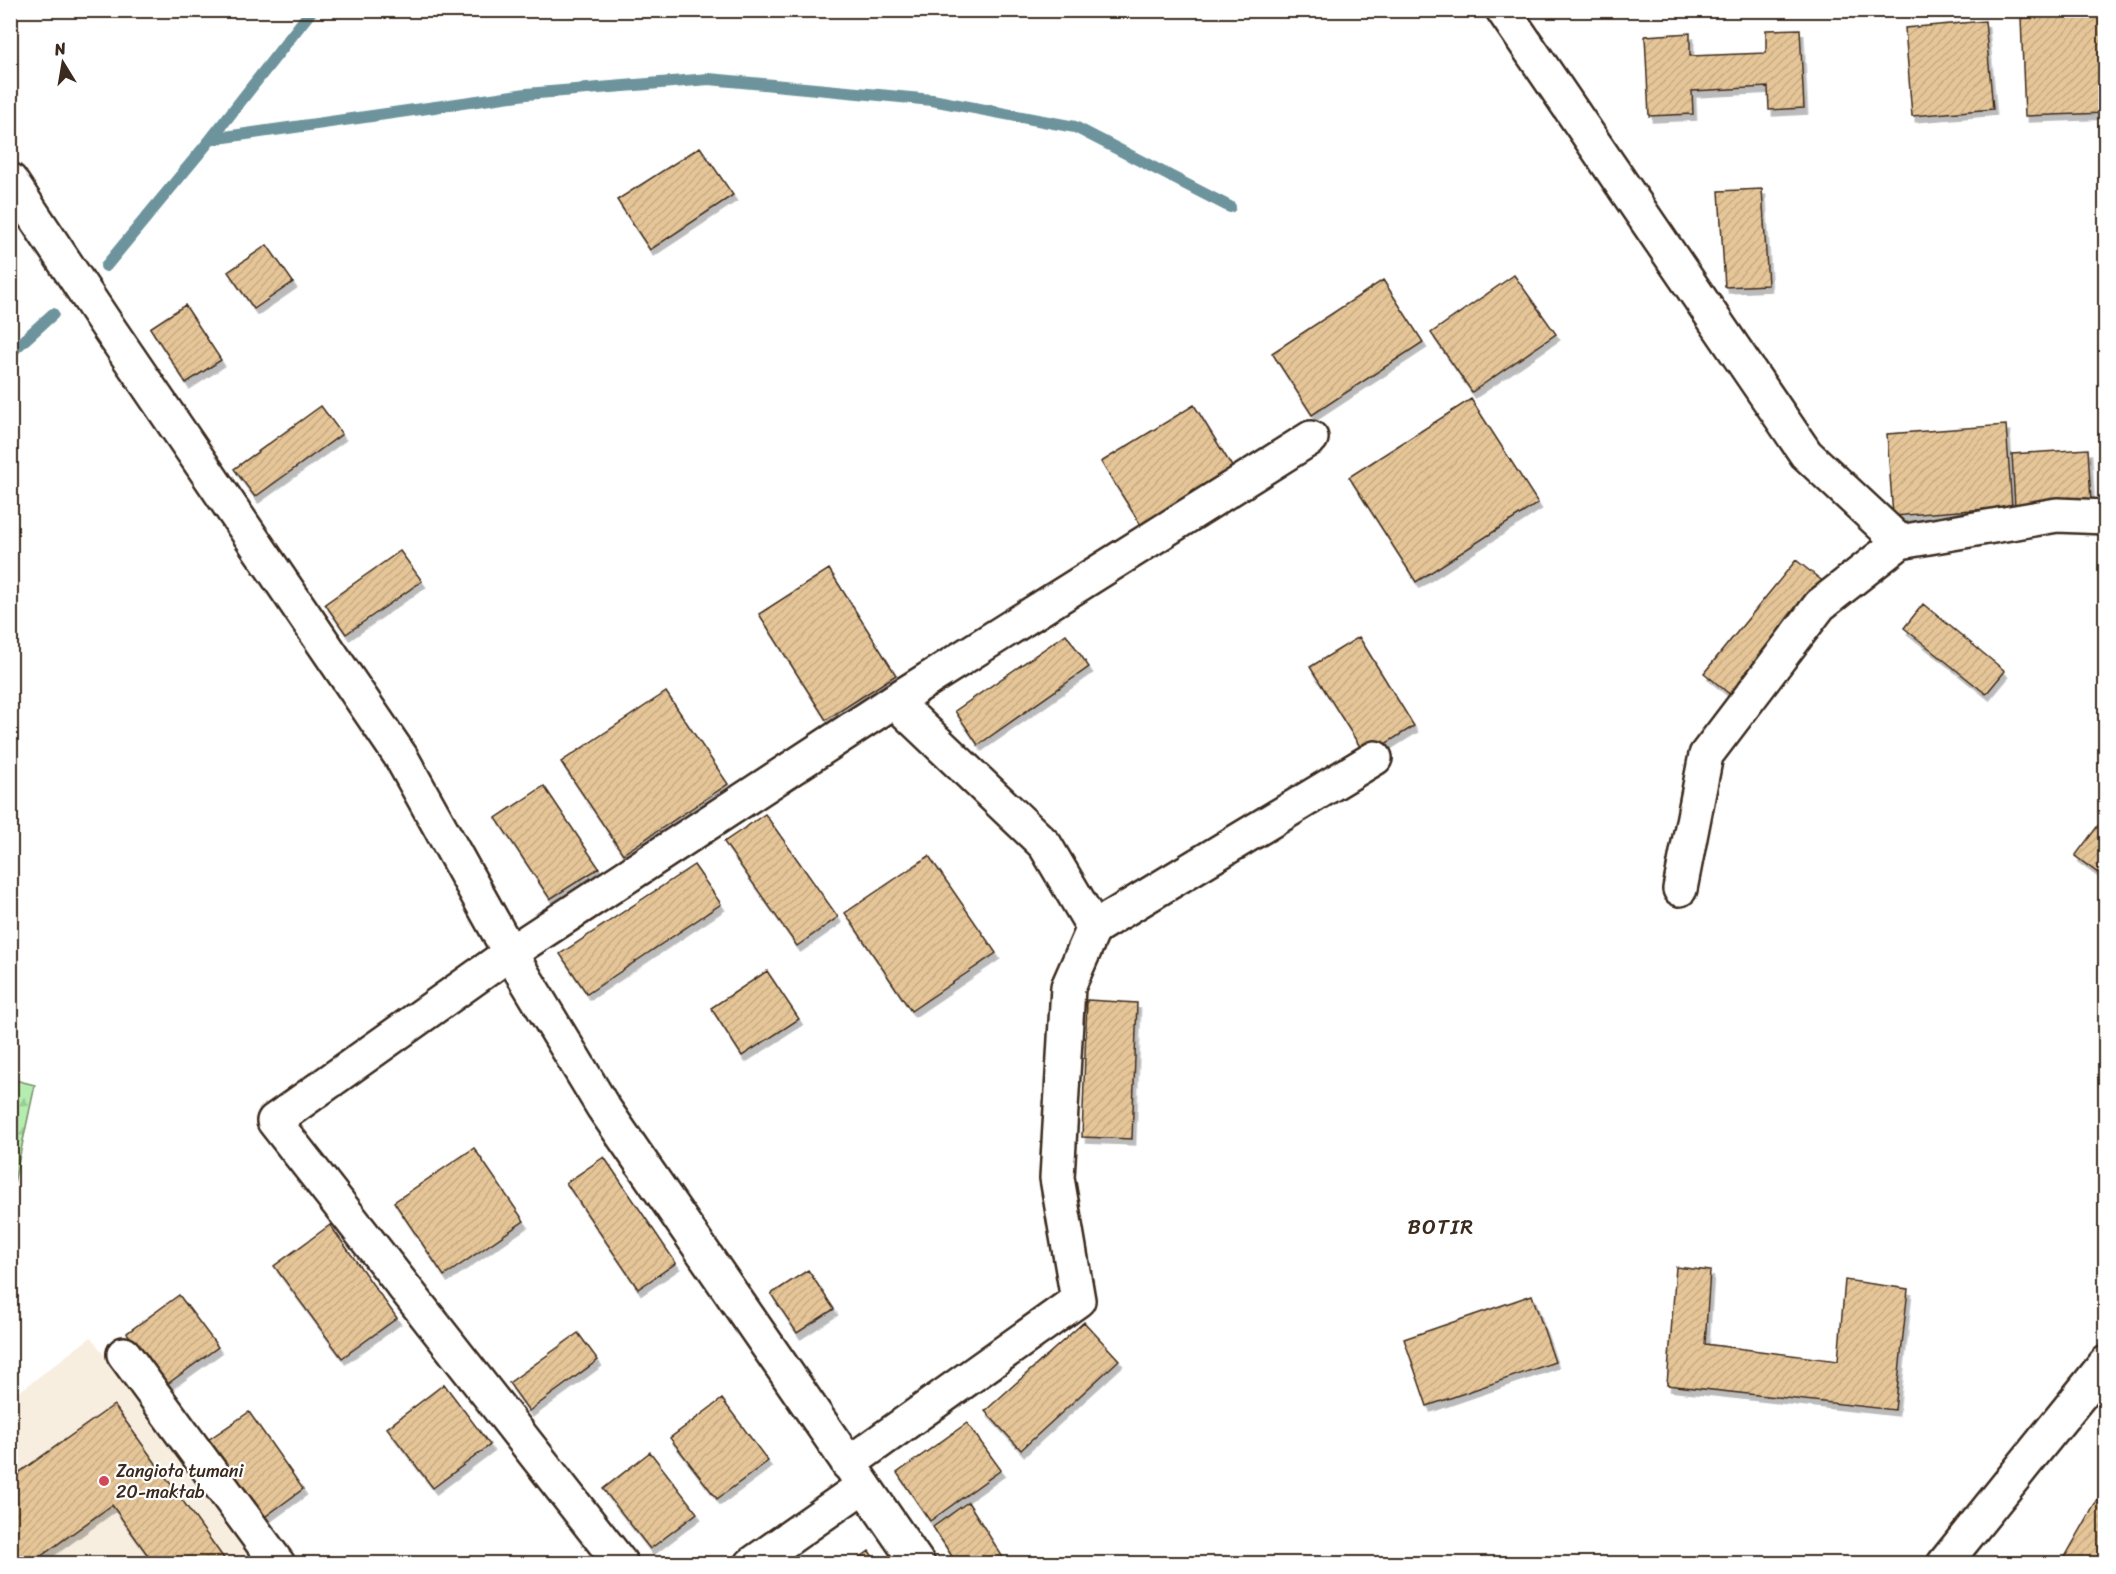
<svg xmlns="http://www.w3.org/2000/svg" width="2116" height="1574" font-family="Sriracha,sans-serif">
<defs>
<pattern id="forest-firs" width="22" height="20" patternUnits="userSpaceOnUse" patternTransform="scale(1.5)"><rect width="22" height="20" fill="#b5edb0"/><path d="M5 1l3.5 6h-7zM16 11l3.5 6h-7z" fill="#9dcb97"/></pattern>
<pattern id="building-hatch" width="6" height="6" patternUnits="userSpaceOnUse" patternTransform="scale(1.5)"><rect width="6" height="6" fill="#e6c698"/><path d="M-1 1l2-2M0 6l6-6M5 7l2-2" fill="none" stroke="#c6aa83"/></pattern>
<filter id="shadow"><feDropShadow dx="3.5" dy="6" stdDeviation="0" flood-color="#0004"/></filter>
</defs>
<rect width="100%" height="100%" fill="#fff"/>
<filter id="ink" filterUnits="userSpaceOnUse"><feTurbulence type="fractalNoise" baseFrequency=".0167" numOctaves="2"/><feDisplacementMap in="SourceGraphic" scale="12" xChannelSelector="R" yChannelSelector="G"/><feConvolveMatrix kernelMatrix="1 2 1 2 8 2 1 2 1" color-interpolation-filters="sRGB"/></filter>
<g filter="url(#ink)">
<path fill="#f8eee0" d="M91,1337L258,1563L11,1564V1398Z"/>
<path fill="url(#forest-firs)" stroke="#788c67" stroke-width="1.5" d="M11,1079L35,1085L11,1197L10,1079Z"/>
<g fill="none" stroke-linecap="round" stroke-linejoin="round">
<path stroke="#6d949c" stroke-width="12" d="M211,139L526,94L709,79L932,100L1075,127L1230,207
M106,266L211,139L312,10
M10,353L53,314"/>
</g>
<path fill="url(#building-hatch)" stroke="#3b2a1e" stroke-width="1.5" filter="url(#shadow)" d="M2106,14V113L2025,116L2021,18Z
M1985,21L1993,109L1912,116L1905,28Z
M1800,29L1804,108L1769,110L1768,87L1692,91L1693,114L1649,116L1645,36L1690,33V56L1766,53V30Z
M700,147L733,195L650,250L617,200Z
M1762,189L1768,285L1725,287L1719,191Z
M267,245L293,282L254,309L228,272Z
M1514,275L1556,334L1472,392L1431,333Z
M1383,280L1423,342L1312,415L1272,353Z
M185,305L221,360L186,383L150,328Z
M1471,399L1538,503L1416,582L1349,477Z
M1194,405L1236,473L1144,530L1101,462Z
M321,406L342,434L255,497L234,469Z
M2006,425L2012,507L1893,516L1887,434Z
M2088,449L2091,502L2015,507L2012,454Z
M400,551L422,581L346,634L325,604Z
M1796,560L1825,583L1733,697L1704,673Z
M829,569L896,675L826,720L759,614Z
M1923,604L2005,671L1986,694L1904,628Z
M1066,634L1089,667L978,745L955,711Z
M1359,637L1414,726L1366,756L1310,667Z
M666,692L728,784L623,854L561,762Z
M544,786L599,868L550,899L496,818Z
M765,814L838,917L797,946L724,842Z
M2103,819L2106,821V879L2075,856Z
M929,856L996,953L911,1011L845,913Z
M694,865L721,904L587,994L560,954Z
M767,971L799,1019L742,1056L711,1008Z
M1087,1000L1137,1003L1132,1139L1082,1137Z
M474,1148L524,1221L444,1276L394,1202Z
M604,1157L676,1263L638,1289L566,1183Z
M330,1225L397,1318L342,1358L274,1266Z
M1676,1267L1710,1271L1705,1344L1838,1361L1845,1280L1908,1289L1895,1410L1667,1385Z
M808,1270L834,1309L797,1333L771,1294Z
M179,1295L218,1347L166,1385L127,1333Z
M1532,1295L1555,1362L1427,1406L1404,1339Z
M1084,1322L1119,1360L1021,1450L985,1411Z
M578,1333L598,1360L529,1411L509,1383Z
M444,1384L490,1445L433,1488L387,1428Z
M722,1399L768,1461L717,1499L670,1438Z
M114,1405L228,1564H154L112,1505L30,1564H10V1479Z
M249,1412L303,1489L262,1519L208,1440Z
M967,1423L1001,1470L930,1521L897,1473Z
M650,1452L697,1513L650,1549L603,1489Z
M2106,1485V1564H2061Z
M968,1502L1007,1564H957L933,1527Z
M869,1551L878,1564H851Z"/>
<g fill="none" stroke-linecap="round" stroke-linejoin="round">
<g stroke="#3b2a1e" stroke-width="38">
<path id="minor" d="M1503,10L1806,454L1900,542
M10,180L108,327L401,757L510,953L603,1107L918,1564
M894,701L1045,845L1094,928
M1680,889L1706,755L1820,605L1900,542L2057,515L2106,517
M124,1354L278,1564
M848,1464L1078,1300L1057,1178L1068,987L1094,928L1375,758
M621,1564L274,1121L510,953L894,701L1311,438
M752,1564L863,1486
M1944,1564L2106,1363"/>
</g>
<use href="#minor" stroke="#fff" stroke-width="33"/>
</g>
</g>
<circle fill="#d1495b" stroke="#fff" stroke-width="2" cx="104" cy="1481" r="6"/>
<g text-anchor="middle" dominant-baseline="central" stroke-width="4.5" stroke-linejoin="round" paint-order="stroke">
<g font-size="18" fill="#3b2a1e" stroke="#fff" text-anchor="start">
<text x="116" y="1471">Zangiota tumani<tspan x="116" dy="21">20-maktab</tspan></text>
</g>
<g font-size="21" letter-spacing="1.5" fill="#3b2a1e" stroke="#fff">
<text x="1441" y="1227">BOTIR</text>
</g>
</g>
<rect width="2116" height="1574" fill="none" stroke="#fff" stroke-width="36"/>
<rect x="18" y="18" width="2080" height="1538" fill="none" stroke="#3b2a1e" stroke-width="2" filter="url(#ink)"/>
<g transform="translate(63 63) rotate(349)" stroke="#ffffff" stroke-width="4.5" paint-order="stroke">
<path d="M0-4.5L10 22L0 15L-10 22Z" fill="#3b2a1e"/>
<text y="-9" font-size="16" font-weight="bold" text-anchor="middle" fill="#3b2a1e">N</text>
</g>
</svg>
